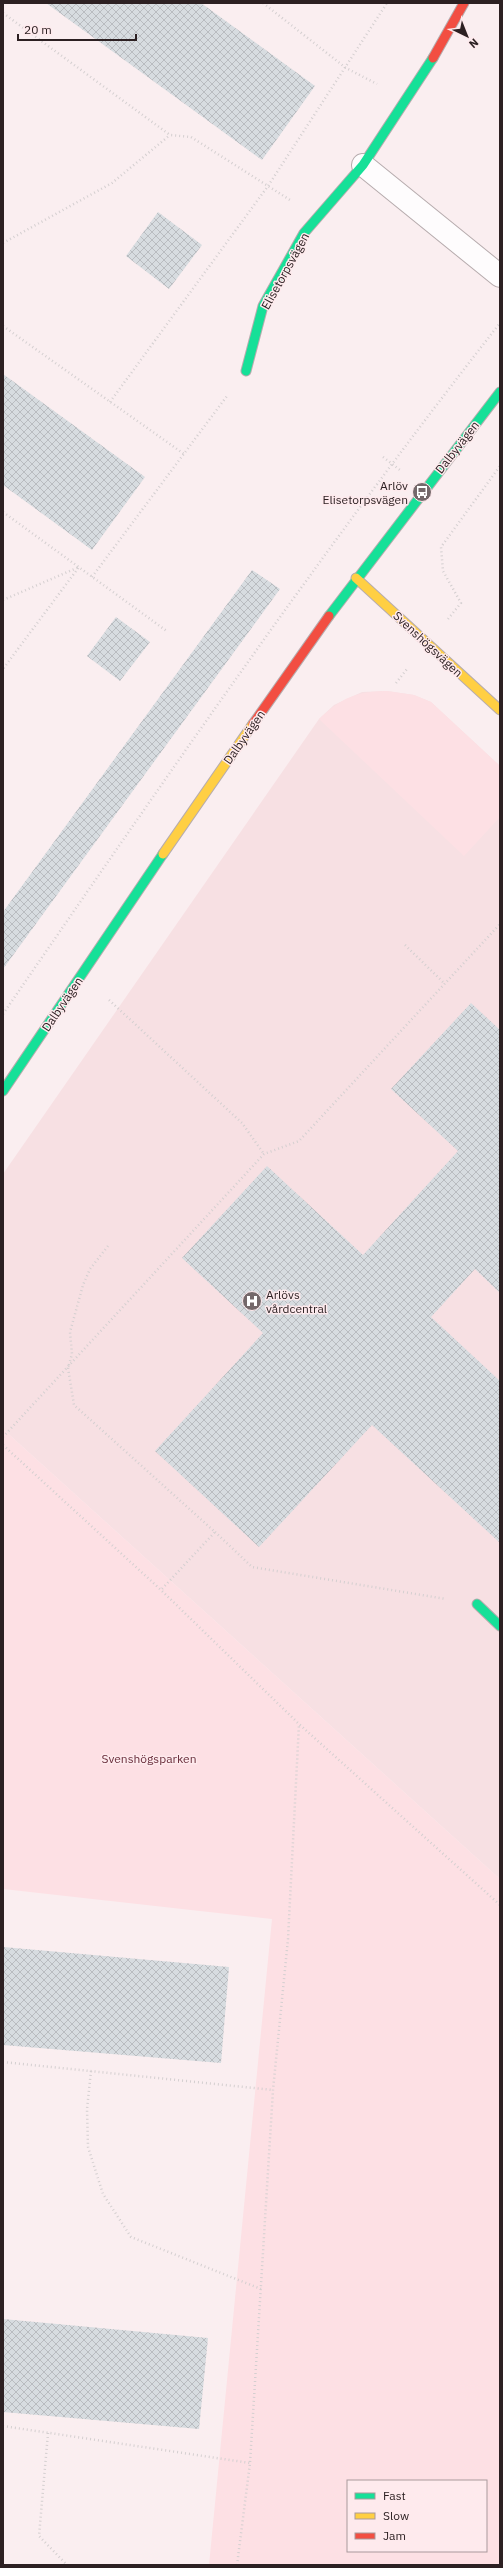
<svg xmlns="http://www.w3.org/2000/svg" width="503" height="2568" font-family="'IBM Plex Sans',sans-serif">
<defs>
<pattern id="building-cross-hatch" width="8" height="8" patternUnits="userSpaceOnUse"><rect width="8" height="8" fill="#d7dce0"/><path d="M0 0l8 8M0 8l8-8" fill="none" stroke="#b9bcc0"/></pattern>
</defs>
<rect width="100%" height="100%" fill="#faeef0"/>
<path fill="#f7e0e3" d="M387,691L414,695L431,702L500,766V1879L3,1429V1174L319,719L334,705L362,692Z"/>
<path fill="#fde0e4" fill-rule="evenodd" d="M387,691L414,695L431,702L500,766V817L464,856L319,719C343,697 355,692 387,691Z
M3,1429L500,1879V2565H209L272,1919L3,1889ZM348,2481H486V2551H348Z"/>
<path fill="url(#building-cross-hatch)" d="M46,3H201L315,86L262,160Z
M158,212L202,245L169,289L126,256Z
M3,374L145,477L92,550L3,485Z
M252,570L280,589L3,969V912Z
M116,617L150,642L120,681L87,656Z
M471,1003L500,1030V1293L475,1269L431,1317L500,1381V1543L372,1425L259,1547L155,1451L263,1333L182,1258L267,1166L363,1255L458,1151L391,1089Z
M3,1947L229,1967L221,2063L3,2045Z
M3,2319L208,2338L199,2429L3,2412Z"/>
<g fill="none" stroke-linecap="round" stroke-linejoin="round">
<g stroke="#b7acae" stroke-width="24">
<path id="street" d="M363,165L500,276"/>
</g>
<g stroke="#b7acae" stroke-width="11">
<path id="fast" d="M246,371L263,306L304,233L363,165L433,58
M329,616L500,392
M3,1091L163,854
M477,1604L500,1626"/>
</g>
<g stroke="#b7acae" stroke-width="11">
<path id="slow" d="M356,578L500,710
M163,854L253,724"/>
</g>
<g stroke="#b7acae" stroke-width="11">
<path id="jam" d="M433,58L464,3
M253,724L329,616"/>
</g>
<path stroke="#d4cfd0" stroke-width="2.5" stroke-dasharray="1 3" stroke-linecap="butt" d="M263,3L346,68L377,84
M3,13L170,135L191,137L290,200
M3,243L112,183L170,135
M3,326L184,454
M110,402L268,186L387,3
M383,457L400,470
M3,512L168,632
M92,577L227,396
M3,600L79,567L3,669
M448,619L461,603L443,571L441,547L500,466
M396,683L407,669
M405,945L445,984
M109,1000L242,1123L264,1154
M3,1014C164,780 325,546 500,323
M108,1246L90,1269L83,1285L70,1332L72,1354L68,1368L74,1405L215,1532L161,1590
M3,1437L264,1154L299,1141L500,924
M3,1445L161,1590L299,1724L500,1905
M215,1532L252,1567L446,1599
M3,2062L273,2090
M91,2071L87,2109L88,2147L103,2194L131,2237L261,2289
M3,2426L250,2463
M48,2433L39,2536L67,2565
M237,2565L250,2463L273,2090L288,1939L299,1724"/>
<use href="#street" stroke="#fefcfd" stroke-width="22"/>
<use href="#fast" stroke="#16e098" stroke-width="9"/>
<use href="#slow" stroke="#ffcf43" stroke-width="9"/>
<use href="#jam" stroke="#f24e42" stroke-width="9"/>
</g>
<defs>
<g id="bus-disc" transform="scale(1)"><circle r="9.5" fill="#74686a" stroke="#feeaed"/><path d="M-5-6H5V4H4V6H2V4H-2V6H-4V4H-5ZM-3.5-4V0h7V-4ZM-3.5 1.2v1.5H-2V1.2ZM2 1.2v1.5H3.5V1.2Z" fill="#fff"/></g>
<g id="hospital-disc" transform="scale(1)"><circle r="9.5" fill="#74686a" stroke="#feeaed"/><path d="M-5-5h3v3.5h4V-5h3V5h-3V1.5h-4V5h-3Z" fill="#fff"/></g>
</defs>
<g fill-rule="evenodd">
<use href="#bus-disc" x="422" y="492"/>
<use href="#hospital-disc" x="252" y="1301"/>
</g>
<g text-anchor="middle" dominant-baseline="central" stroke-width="3" stroke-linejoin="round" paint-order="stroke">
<g font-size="12" fill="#2c2022" stroke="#feeaed">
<text transform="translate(285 271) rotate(-61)">Elisetorpsvägen</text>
<text transform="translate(457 447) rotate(-52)">Dalbyvägen</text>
<text transform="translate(428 644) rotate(43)">Svenshögsvägen</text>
<text transform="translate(244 737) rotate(-55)">Dalbyvägen</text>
<text transform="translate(62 1004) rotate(-56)">Dalbyvägen</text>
</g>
<g font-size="12" fill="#2c2022" stroke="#feeaed" text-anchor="end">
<text x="408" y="485">Arlöv<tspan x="408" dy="14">Elisetorpsvägen</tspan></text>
<text x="266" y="1294" text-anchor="start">Arlövs<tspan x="266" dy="14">vårdcentral</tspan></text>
</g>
<g font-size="12" fill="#6a2e3b" stroke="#feeaed">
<text x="149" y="1758">Svenshögsparken</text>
</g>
</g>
<rect width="503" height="2568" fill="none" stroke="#2c2022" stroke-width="8"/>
<rect x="347" y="2480" width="140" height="72" fill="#feeaed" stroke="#aa999c"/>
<rect x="355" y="2493" width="20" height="6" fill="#16e098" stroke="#aa999c"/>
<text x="383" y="2500" font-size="12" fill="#2c2022">Fast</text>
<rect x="355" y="2513" width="20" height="6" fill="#ffcf43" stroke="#aa999c"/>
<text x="383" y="2520" font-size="12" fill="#2c2022">Slow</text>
<rect x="355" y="2533" width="20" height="6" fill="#f24e42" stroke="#aa999c"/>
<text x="383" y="2540" font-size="12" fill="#2c2022">Jam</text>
<g transform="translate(467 36) rotate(137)" stroke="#feeaed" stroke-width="3" paint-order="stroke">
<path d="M0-3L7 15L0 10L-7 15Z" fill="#2c2022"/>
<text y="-6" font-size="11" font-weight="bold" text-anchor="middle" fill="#2c2022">N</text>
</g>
<path d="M18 34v6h118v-6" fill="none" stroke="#2c2022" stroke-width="2"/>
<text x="24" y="34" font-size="12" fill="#2c2022" stroke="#feeaed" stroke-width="3" paint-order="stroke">20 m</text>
</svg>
